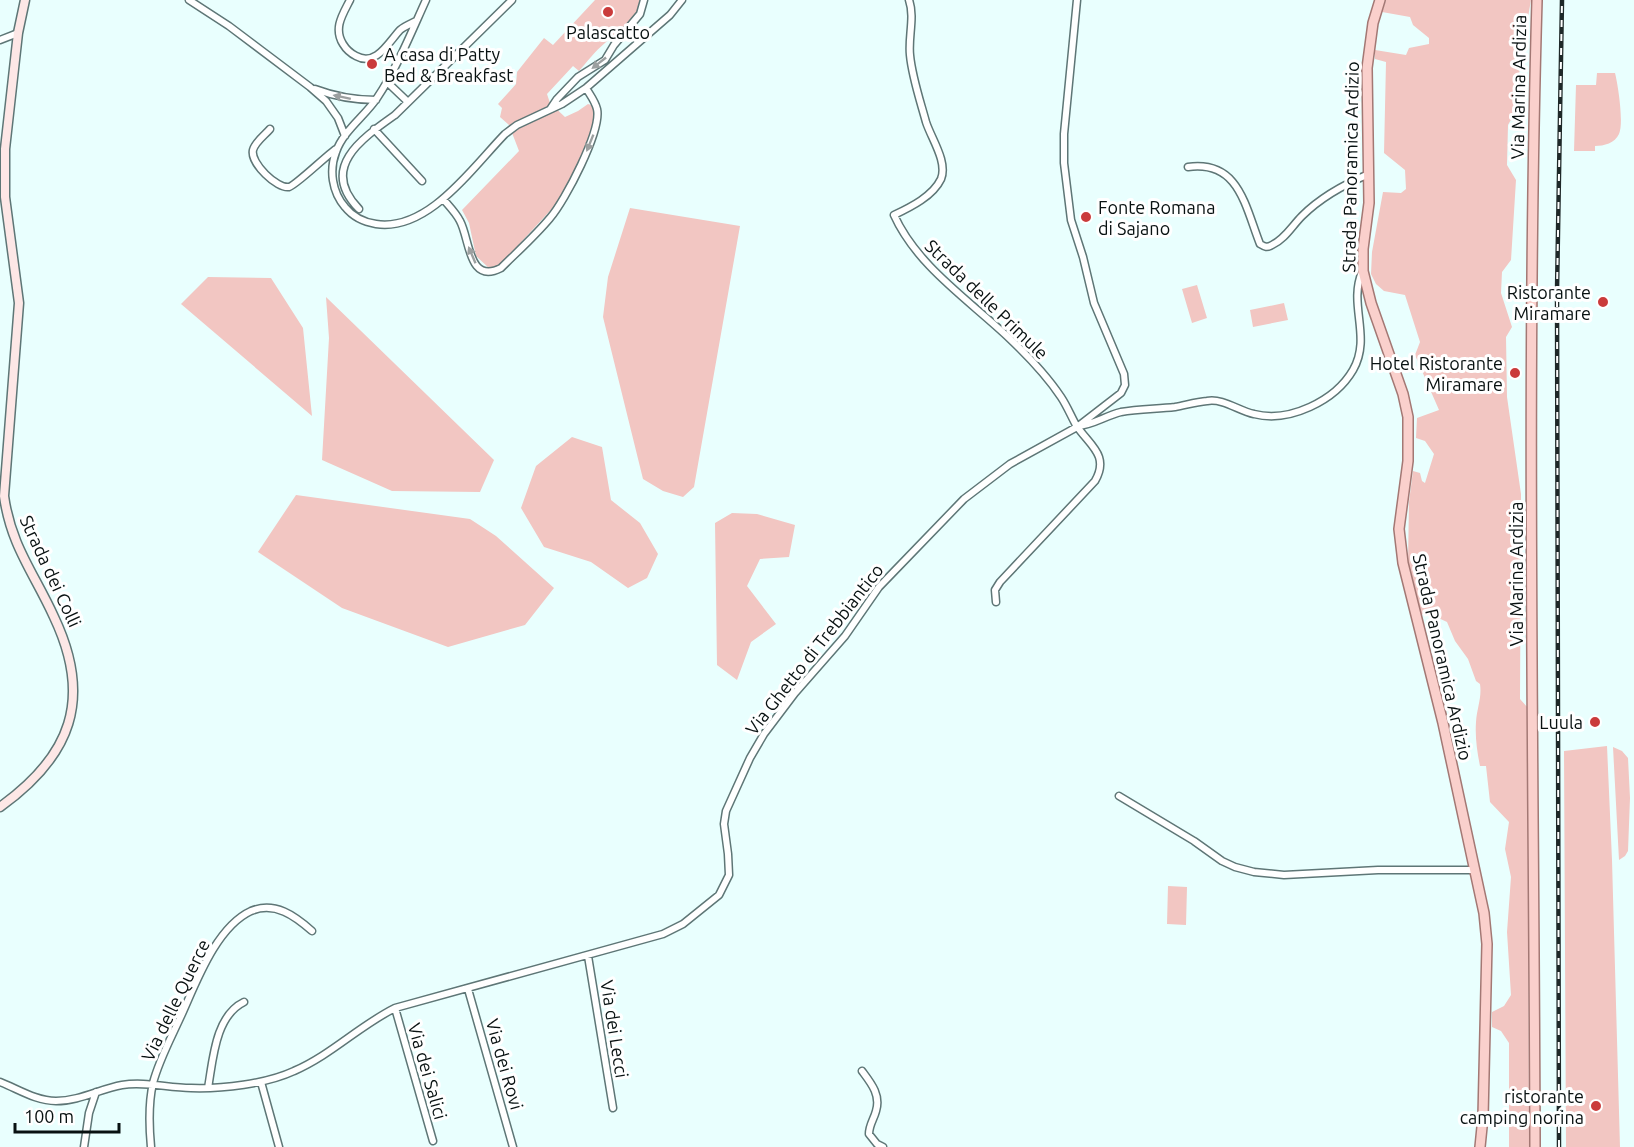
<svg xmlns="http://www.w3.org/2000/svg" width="1634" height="1147" font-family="Ubuntu,sans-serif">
<rect width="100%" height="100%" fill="#e9fffe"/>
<path fill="#f2c6c2" d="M595,0H641C635,22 621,29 605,43C595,51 587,62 579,71L573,66L547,94L550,103L565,117L578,111L588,104L594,106L596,119L590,139L561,199L499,266L490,269L476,256L469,223L462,210L519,151L509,125L500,117L502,108L498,104L516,84L517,72L544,38L553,45Z
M1386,0H1531L1520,63L1517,109L1508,125L1507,165L1516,180L1511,260L1502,272L1501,293L1512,327L1506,337L1507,397L1521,494L1520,699L1528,708L1529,1147H1509V1043L1501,1031L1492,1027V1012L1504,1006L1511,995L1507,932L1511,877L1505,849L1509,822L1490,802L1486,766H1480C1477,751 1475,737 1476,722C1477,708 1482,698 1480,684L1476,681L1468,659L1455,641L1447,622L1432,615L1419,614L1408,563L1409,502L1413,471L1420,473L1422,481L1425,483L1434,454L1425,441L1416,438L1417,418L1439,410L1415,355L1420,342L1405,295L1384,291L1376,284L1371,274L1372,252L1383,192L1401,193L1406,189L1405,170L1384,153L1386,62L1375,59V50L1406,55L1409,48L1429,44V38L1413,25L1410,17L1382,12Z
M1597,73H1615C1618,85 1624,123 1619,134C1615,143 1604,146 1595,146V151H1574L1576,85H1596Z
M630,208L740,226L694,487L683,497L663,491L643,479L603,317L608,277Z
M208,277L271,278L303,328L312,416L181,304Z
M1197,285L1207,318L1192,323L1182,289Z
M326,297L494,460L480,492L392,491L322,460L329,338Z
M1284,303L1288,320L1253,327L1250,310Z
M572,437L602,447L611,500L640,523L658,554L647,578L628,588L591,562L544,547L521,508L536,466Z
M296,495L470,519L496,536L554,588L525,625L448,647L342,608L258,552Z
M732,513L757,514L795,525L789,557L760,559L747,586L776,624L751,642L737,680L717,665L715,523Z
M1607,746L1612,860L1620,1147H1566L1564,751Z
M1613,747L1622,751L1628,758L1630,798L1628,851L1625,856L1619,860Z
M1168,886L1187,887L1186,925L1167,924Z"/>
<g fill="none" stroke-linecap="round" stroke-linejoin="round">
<g stroke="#5e7676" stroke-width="9">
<path id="street" d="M189,0L229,26L310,87L326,101L338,118L345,136
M350,0C343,14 333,28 343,44C346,49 350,53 356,56C376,67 388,43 400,30C405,26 410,24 416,21
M426,0C411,33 397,68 377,98C365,116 343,131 336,152C329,170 332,192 345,207C353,217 363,222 376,224C428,232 472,168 505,134L517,125L562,104L586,88L670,15L682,0
M909,0C915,17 908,37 910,55C912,77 920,100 926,122C931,138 948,162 941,179C933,196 911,207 894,215C917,266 969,300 1009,338C1028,356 1047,376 1061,397C1067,406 1071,416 1076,425C1089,445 1110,455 1095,481L1000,582L995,590L996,602
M0,40L18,33
M387,82L408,102
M315,89C336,97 354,100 376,100
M551,108L557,99L578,77L605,60L614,45L640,14L644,0
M270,129C265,135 255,142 253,150C250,163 277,189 289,187C295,186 327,155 336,149
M374,129L422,181
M1188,167C1239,160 1245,206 1260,244C1265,247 1267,248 1272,245C1285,239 1292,226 1302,216C1320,198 1345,184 1369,174
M443,199C449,206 456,213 460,221C470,239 468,285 501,268C517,252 535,236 550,218C565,201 602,130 597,109C595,101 590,95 586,88
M359,209C319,168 361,139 395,115L512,0
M1078,426C1093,425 1105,416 1121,412C1138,409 1157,409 1175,407C1186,405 1196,402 1207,401C1223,398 1239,411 1254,414C1289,423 1335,401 1353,370C1372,337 1348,305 1362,272
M1119,796L1194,841L1222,861L1235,867L1254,872L1284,875L1378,870H1475
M588,956L613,1108
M468,989L513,1147
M395,1008L433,1141
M862,1071C871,1083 881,1095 876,1111C874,1119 869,1125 869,1134L877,1144L883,1147
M0,1082C18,1089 36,1101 56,1101C79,1101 100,1089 122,1085C145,1081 168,1088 191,1088C222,1089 266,1084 294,1071C331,1055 359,1026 395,1008L663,934L683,924L719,895L729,875L728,854L724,824L726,811L750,758L764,734L795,693L845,636L879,587L964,499L1010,464L1077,427L1121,393L1125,385L1124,374L1094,303L1083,257L1071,220L1064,163V134L1077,0
M261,1082L279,1147
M208,1088C213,1060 215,1016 244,1002
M84,1147L89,1113L96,1092
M151,1147C149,1126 148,1105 153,1083C159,1060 171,1038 181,1016C196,983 216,927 251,911C275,901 295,916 312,931"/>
</g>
<g stroke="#5e7676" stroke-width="11">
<path id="secondary" d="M0,807C71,756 93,699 54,617C34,573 11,546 4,496L19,303L5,197V149L18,33L25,0"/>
</g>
<g stroke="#a37874" stroke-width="12">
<path id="primary" d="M1380,0L1373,23L1367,68L1369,203L1363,249V271L1371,303L1403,394L1408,417V461L1399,529L1403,563L1443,723L1484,913L1487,944L1483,1117L1480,1147
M1535,1147C1534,765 1526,382 1537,0"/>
</g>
<use href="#street" stroke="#fff" stroke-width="6"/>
<use href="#secondary" stroke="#fde7e6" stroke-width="8"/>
<use href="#primary" stroke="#fad0cc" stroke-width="9"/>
<g stroke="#1f2929" stroke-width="4.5">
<path id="rail" d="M1559,1147L1557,291L1562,0"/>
</g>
<use href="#rail" stroke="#fff" stroke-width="2" stroke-dasharray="7" stroke-linecap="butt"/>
</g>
<defs><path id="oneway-solid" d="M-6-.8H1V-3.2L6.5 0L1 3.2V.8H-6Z" transform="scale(1.5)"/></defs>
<g fill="#9ca0a0">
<use href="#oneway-solid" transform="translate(599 63) rotate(142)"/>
<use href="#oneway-solid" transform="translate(342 97) rotate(-168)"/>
<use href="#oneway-solid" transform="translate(590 143) rotate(112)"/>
<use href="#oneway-solid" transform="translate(472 255) rotate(-113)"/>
</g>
<g fill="#ca3b3b" stroke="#fff" stroke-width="2">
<circle cx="608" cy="12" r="6"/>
<circle cx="372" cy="64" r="6"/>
<circle cx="1086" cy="217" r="6"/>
<circle cx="1603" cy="302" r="6"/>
<circle cx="1515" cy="373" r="6"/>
<circle cx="1595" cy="722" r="6"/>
<circle cx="1596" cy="1106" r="6"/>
</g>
<g text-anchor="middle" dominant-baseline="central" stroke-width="6" stroke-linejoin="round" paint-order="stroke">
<g font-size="18" fill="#081111" stroke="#fff" text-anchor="end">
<text x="608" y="32" text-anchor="middle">Palascatto</text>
<text x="384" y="54" text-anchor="start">A casa di Patty<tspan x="384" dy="21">Bed &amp; Breakfast</tspan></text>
<text x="1098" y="207" text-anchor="start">Fonte Romana<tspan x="1098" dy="21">di Sajano</tspan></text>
<text x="1591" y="292">Ristorante<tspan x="1591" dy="21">Miramare</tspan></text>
<text x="1503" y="363">Hotel Ristorante<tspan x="1503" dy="21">Miramare</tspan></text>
<text x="1583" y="722">Luula</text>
<text x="1584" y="1096">ristorante<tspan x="1584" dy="21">camping norina</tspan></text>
</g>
<g font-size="18" fill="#081111" stroke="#fff">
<text transform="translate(1518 87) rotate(-89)">Via Marina Ardizia</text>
<text transform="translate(1350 167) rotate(-89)">Strada Panoramica Ardizio</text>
<text transform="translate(987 299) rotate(44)">Strada delle Primule</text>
<text transform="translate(51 571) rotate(65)">Strada dei Colli</text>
<text transform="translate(1516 574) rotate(-90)">Via Marina Ardizia</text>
<text transform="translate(814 649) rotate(-52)">Via Ghetto di Trebbiantico</text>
<text transform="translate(1443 657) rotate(77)">Strada Panoramica Ardizio</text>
<text transform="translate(175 1000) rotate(-64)">Via delle Querce</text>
<text transform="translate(615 1029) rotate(81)">Via dei Lecci</text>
<text transform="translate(505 1064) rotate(74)">Via dei Rovi</text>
<text transform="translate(428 1071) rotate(74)">Via dei Salici</text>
</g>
</g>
<path d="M15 1123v9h104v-9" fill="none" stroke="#081111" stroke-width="3"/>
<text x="24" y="1123" font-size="18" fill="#081111" stroke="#ffffff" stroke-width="4.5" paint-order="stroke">100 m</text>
</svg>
